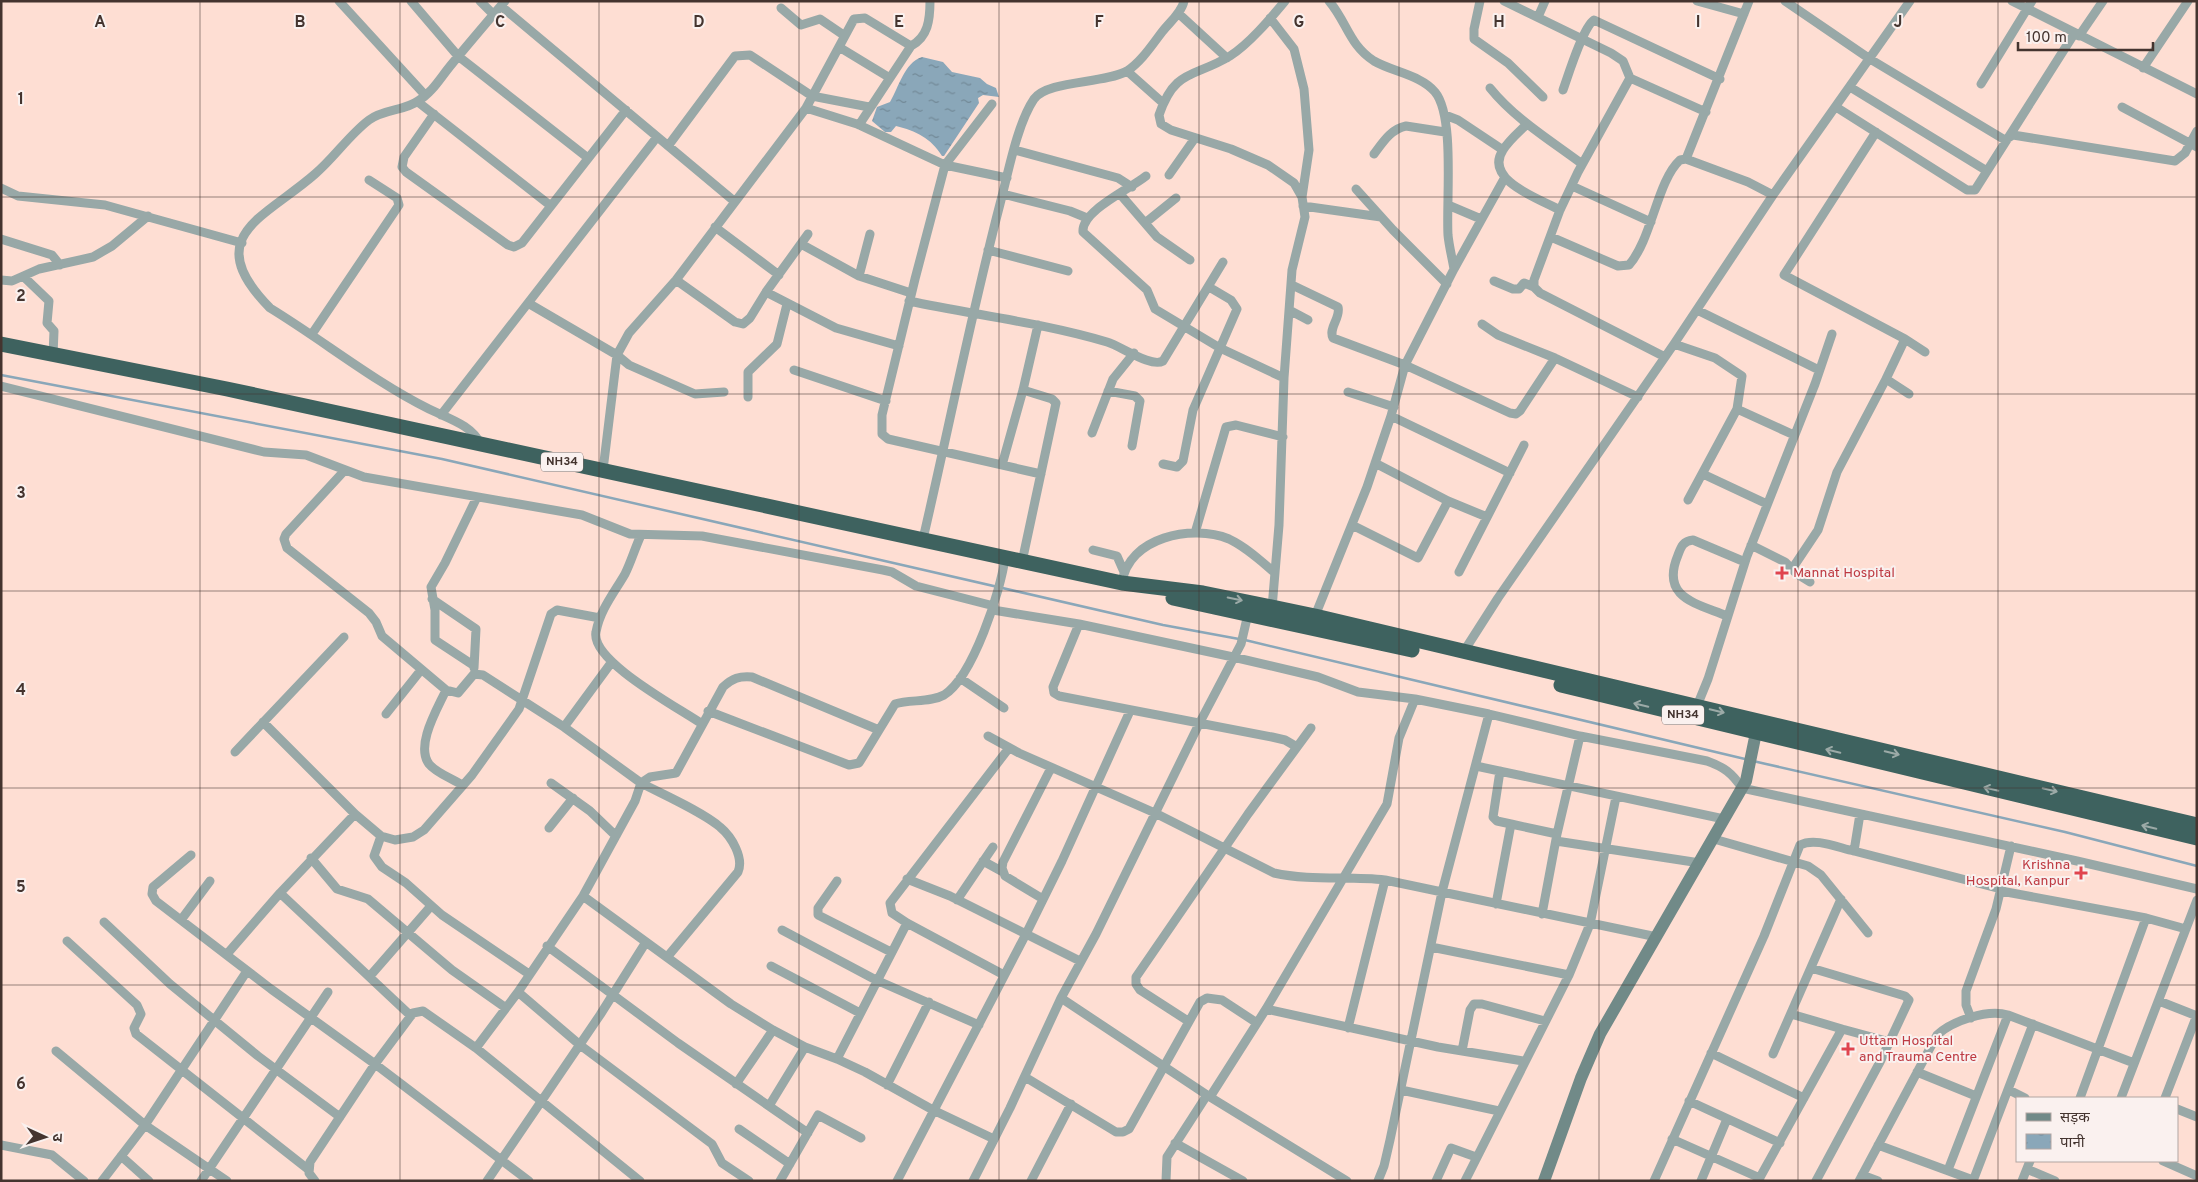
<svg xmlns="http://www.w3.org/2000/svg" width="2198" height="1182" font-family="Overpass,'Noto Sans Devanagari',sans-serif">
<defs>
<pattern id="water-ripples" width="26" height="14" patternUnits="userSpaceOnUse" patternTransform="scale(1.25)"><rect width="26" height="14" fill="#8aa7b9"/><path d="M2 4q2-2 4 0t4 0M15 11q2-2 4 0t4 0" fill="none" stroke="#728997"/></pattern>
</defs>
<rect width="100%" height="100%" fill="#feded3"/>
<path fill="url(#water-ripples)" d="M922,57L943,62L952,72L980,78L987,84L996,88L999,97L983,95L978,98L979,103L944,156H942C931,138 916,131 896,126L891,132H885L872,121L877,107L890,102C899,87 904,63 922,57Z"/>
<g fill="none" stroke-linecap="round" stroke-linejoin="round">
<path stroke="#8aa7b9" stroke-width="2.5" d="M1,375L442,459L1163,625L1239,639
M1245,640L1745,759
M1753,761L2065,832L2197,866"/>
<path stroke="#98a8a7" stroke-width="9" d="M339,1L425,95
M411,1L458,56L588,158
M480,1L493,14
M1329,1C1347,22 1349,45 1374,61C1393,72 1421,75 1435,92C1455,116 1446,201 1448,235C1449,246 1452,257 1454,269
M1480,1L1474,29V39L1508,63L1543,97
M1504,1L1611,53L1623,61L1630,78L1578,172L1560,210L1534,280V287L1540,293L1665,357
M1697,1L1744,14
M1785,1L1870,59L2005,140L2013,135L2175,161L2185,153L2197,131
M2012,1L2197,94
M501,6L734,201
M781,8L801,25L820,19L845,36
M1178,13L1227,58
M1538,17L1545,1
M1270,18L1294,49L1304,89L1309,150L1302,197
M2079,36L2103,1
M839,47L890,78
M2143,68L2188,1
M1127,71L1163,103
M1630,78L1706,112
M1981,84L2032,1
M1850,87L1987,171
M1490,88C1515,119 1550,140 1582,164
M1563,90C1568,76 1583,27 1594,20L1720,79
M418,102L551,206
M992,104L945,165L915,279L882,415V434L888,439L1041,474
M1836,107L1967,190H1975L2074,34
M2122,107L2197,147
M806,108L857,124L945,165L1007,178
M434,114L404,157L402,167L406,172L508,245L514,247L522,243L626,110
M1445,115L1458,120L1503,150
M1527,124C1519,132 1509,140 1503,150C1483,180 1540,199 1560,210
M859,125L911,46C928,37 930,20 930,1
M1876,132L1784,275L1905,339L1925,352
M668,146L735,56L750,55L812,96L869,107
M1015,150L1118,178L1132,187
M1374,154C1383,142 1391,129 1406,126L1445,132
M1686,159L1749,1
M1169,175L1195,138
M1146,176C1130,189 1081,211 1083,232L1147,290L1155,309L1220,348L1284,378
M1572,186L1651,222
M1,188L18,196L105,205L242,243
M1356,189L1393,230L1447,284
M1003,194L1070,211L1087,218
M1120,194L1157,237L1190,260
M1448,205L1481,219
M1303,206L1381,217
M1145,223L1176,198
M715,227L779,275
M1551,237L1618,266L1629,265C1652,239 1657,181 1680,160L1686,159L1748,182L1773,195
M1,239L52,255L60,265
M801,244L859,276L911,293
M988,250L1068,271
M859,276L870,234
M24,277L49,301L47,323L54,331L53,355
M1,280L12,281L39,269L93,257L112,246L148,216
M676,280L735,322L743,324L750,318L766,292L836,328L899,346
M1494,281L1513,289H1519L1524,283L1534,287
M1292,285L1338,307C1341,318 1328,328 1333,338L1405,365L1510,413L1516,414L1520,411L1555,358
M766,292L808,234
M909,301C975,315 1043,323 1107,342C1121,346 1151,368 1163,361L1223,262
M528,303L617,355L629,365L695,394L724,392
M1697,310L1819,370
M1291,311L1308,320
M1482,324L1498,335L1555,358L1638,397
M312,334L399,205L397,198L369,180
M1905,339L1886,379L1909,394
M1674,344L1715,358L1742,376L1737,409L1688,500
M794,370L886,401
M1,386L264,452L306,455L364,477L582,515L630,534L702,536L883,570L892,572L916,586L994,606
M1108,391L1135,396L1140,401L1132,446
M1348,392L1394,407
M748,397V372L777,344L787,304
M1737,409L1794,435
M441,415L657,137
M1391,416L1510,473
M1092,433L1113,379L1134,353
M481,445C473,425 447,418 429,409C373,381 324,341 270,308C199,236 265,218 315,174C334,158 349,135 369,120C384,109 404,111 418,101C432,93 441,77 451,65C469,43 487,22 505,1
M1375,463L1448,501L1487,517
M1163,464L1177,467L1183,461L1193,410L1237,309L1231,300L1209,287
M1002,465L1023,390L1038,325
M345,470L286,534L284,539L287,548L369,613L376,622L382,636L446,690L458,693L474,674L483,675L564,727L641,783L635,801L583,896L518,992L580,1045L712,1144L722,1163L749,1181
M603,470L617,355L629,333L676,280L806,108L854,19L865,18L911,46
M1705,475L1767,504
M1352,525L1418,558L1448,501
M1195,533L1226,427L1236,425L1283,437
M641,535C635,548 631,562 625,574C614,593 600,610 596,632C590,661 679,708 702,724
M923,539C949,427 971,315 1000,204C1008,174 1017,124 1034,99C1048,80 1104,84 1127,71C1141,62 1152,45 1162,32C1169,23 1182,12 1184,1
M1751,545L1785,562L1797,574L1810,582
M1093,550L1117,556L1124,572
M1022,562L1056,403L1052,399L1023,390
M1792,569L1818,530L1837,472L1886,379
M1459,572L1524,445
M1122,583C1128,537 1192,524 1229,539C1246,547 1261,561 1275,573
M432,599L476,629L474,668
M1272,608L1279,525L1284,378L1292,270L1305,217L1302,197L1294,183L1268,165L1231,149L1171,130L1161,124L1159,115C1175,68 1194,78 1230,56C1249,44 1270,19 1285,1
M993,610L1079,624L1233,657L1318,677L1358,692L1415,699L1489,714L1580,736L1707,761C1724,767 1732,773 1742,788L2077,861L2197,889
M1315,616L1367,487L1391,416L1405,365L1454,269L1504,179
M1727,616C1696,603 1660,598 1678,555C1681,547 1683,541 1693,540L1745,562
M1079,624L1053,687L1054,693L1059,696L1272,737L1285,740L1297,747
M1466,653V648L1498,598L1674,344L1773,195L1910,1
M473,665L435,640V610L431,587L445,563L477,497
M960,678L1004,708
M446,690C438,708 415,745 429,764C436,773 453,779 462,785
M1697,706L1708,679L1747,556L1815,384L1832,334
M708,711L849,765L859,763L895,704C910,699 930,703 944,695C973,677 1001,590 1005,558
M386,714L421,670
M263,722L355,814L381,836L395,840L413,837L424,830L472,775L519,709L551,614L557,610L600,618
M564,727L611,663
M988,736L1019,753L1155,813L1274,873C1310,881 1349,876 1385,880L1657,937
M235,752L344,637
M1476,766L1724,819
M1500,771L1493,817L1497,821L1511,824
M551,783L590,811L616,836
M355,814L280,893L411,1016
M1860,814L1854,851L2001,889
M549,828L573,798
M381,836L374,856L382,867L406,883L442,915L529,974
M1714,839L1808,866L1821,875L1868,933
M1556,841L1700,863
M191,855L153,887L152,894L156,901L271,989L375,1064L529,1181
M311,858L337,889L368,899L452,970L506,1008
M983,861L1003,872
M907,879L950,896L1080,961
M837,881L818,908V915L891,952
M2001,891L2146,918L2186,929
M583,896L731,1004L773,1030L805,1047L837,1059L865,1072L933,1110L994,1139
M1043,899L1005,876L1002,868L1003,862L1051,768
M957,900L993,847
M1496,904L1511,824L1557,834
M1542,914L1557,834L1580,736
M181,920L210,881
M104,922L170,984L258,1056L340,1117
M782,930L876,980L979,1025
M67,941L137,1005L141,1014L134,1028L136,1034L309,1170
M547,946L678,1043L808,1133
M1431,947L1569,975
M227,954L280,893
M668,956L738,872C744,858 732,837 720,827C703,812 662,794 641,783L650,777L676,773L723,687C733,678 739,676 752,677L879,730
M771,966L860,1013
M1811,968L1905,996L1909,1000L1880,1062L1816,1181
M1004,975L907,923L892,913L890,903L1009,748
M370,976L431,906
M1061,998L1210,1097L1347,1181
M2159,1001L2197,1016
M1266,1009L1438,1047L1523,1061
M1971,1018L1966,1005V991L1996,909L2011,846
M1188,1021L1140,990L1136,984V977L1248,814L1311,728
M1348,1028L1385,880
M1842,1029L1890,1042
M476,1048L518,992
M56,1051L145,1125L227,1181
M1462,1051L1470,1010L1474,1004H1482L1545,1021
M1711,1053L1804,1098
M1773,1054L1841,899
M837,1059L907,923
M1917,1072L1976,1096
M1025,1077L1116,1132H1123L1129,1129L1200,1002L1207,998L1222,1000L1257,1023
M736,1084L773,1030
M887,1085L929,1002
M1401,1090L1499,1111
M2009,1090L2025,1098
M1210,1097L1266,1009L1387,804L1399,738L1415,699
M2080,1098L2146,918
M2121,1098L2197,900
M2165,1098L2197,1015
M1689,1101L1780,1143
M769,1106L805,1047
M2177,1109L2197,1117
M739,1129L790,1164
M1672,1139L1760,1178
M1175,1143L1243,1181
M1,1145L52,1155L84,1181
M1878,1145L1973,1180
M121,1156L149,1181
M2163,1161L2197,1176
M2027,1169L2055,1181
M1948,1170L2008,1015L2134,1063
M1862,1175L1878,1181
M102,1181L145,1125L247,971
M201,1181L328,992
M315,1181L309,1173L310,1162L375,1064L413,1013L423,1011L476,1048L640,1181
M487,1181L600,1015L646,942
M780,1181L818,1115L861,1138
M897,1181L1026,934L1062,861L1130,711
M973,1181L1010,1108L1061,998L1096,934L1199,724L1241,644L1248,614
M1031,1181L1071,1104
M1166,1181L1167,1157L1207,1095
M1378,1181L1384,1166L1390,1140L1442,892L1489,714
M1436,1181L1451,1148L1476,1157
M1465,1181L1569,975L1590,924L1616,797
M1654,1181L1764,936L1800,845C1815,837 1839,848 1854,851
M1701,1181L1727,1119
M1758,1181L1842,1029L1791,1014
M1859,1181L1937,1035C1952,1021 1987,1009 2008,1015
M1973,1181L2033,1024
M2022,1181L2030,1161"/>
<path stroke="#718a88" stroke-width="12" d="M1544,1181L1581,1078L1600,1034L1746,781L1758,723"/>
<path stroke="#3e625f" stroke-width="15" d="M1,344L227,389L1122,583L1203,593L1315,616L2197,825
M1173,598L1412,650
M1561,685L2197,838"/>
</g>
<defs><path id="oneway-shaft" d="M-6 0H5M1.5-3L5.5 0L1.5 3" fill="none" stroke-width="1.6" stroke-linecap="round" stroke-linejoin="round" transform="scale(1.25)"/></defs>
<g stroke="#9caaa7">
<use href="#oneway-shaft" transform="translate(1235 599) rotate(12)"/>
<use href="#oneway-shaft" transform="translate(1641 705) rotate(-166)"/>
<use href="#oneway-shaft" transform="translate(1717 711) rotate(13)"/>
<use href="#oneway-shaft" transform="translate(1833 751) rotate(-167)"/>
<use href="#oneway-shaft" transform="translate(1892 753) rotate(14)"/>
<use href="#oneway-shaft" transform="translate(1991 789) rotate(-167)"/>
<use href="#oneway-shaft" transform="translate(2050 790) rotate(13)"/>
<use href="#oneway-shaft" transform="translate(2149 827) rotate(-167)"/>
</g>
<path fill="none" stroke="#44342f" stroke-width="1" stroke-opacity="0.55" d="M200,1V1181M400,1V1181M599,1V1181M799,1V1181M999,1V1181M1199,1V1181M1399,1V1181M1599,1V1181M1798,1V1181M1998,1V1181M1,197H2197M1,394H2197M1,591H2197M1,788H2197M1,985H2197"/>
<g fill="#e0444e" stroke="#faf1ef" stroke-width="2">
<path d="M1779.5 565.5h5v5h5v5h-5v5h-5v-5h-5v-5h5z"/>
<path d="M2078.5 865.5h5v5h5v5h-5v5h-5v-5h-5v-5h5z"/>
<path d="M1845.5 1041.5h5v5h5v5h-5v5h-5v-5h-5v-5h5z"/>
</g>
<g text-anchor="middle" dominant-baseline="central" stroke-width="4" stroke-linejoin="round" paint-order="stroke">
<g fill="#faf1ef" stroke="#7b6d69" stroke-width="1">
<rect x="541" y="452.5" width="42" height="19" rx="4"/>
<rect x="1662" y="705.5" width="42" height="19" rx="4"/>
</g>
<g font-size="12" font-weight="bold" fill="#44342f">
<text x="562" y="462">NH34</text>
<text x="1683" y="715">NH34</text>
</g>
<g font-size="14" fill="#be3a42" stroke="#faf1ef" text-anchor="start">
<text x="1793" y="573">Mannat Hospital</text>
<text x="2070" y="865" text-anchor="end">Krishna<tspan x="2070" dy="16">Hospital, Kanpur</tspan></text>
<text x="1859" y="1041">Uttam Hospital<tspan x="1859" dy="16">and Trauma Centre</tspan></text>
</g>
</g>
<g font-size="16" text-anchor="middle" font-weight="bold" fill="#44342f" stroke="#faf1ef" stroke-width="4" stroke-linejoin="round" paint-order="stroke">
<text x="100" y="27">A</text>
<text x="300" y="27">B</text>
<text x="500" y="27">C</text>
<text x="699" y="27">D</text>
<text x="899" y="27">E</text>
<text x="1099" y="27">F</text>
<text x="1299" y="27">G</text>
<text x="1499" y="27">H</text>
<text x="1698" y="27">I</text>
<text x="1898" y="27">J</text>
<text x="21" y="104">1</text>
<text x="21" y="301">2</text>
<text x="21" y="498">3</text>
<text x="21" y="695">4</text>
<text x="21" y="892">5</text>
<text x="21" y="1089">6</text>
</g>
<rect width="2198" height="1182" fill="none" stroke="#44342f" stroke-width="5"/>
<rect x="2016" y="1097" width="162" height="65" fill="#faf1ef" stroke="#b1a5a2"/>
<rect x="2026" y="1113" width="25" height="8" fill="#718a88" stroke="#b1a5a2"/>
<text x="2060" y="1122" font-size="15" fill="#44342f">सड़क</text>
<rect x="2026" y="1134" width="25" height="15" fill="url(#water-ripples)" stroke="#b1a5a2"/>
<text x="2060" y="1147" font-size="15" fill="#44342f">पानी</text>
<g transform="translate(45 1137) rotate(93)" stroke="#faf1ef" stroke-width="4" paint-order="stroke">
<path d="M0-4L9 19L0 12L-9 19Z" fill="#44342f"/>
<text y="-8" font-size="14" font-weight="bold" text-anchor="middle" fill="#44342f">उ</text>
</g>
<path d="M2018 42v8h135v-8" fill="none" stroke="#44342f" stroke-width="2.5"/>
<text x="2026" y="42" font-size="15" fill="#44342f" stroke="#faf1ef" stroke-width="4" paint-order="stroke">100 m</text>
</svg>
